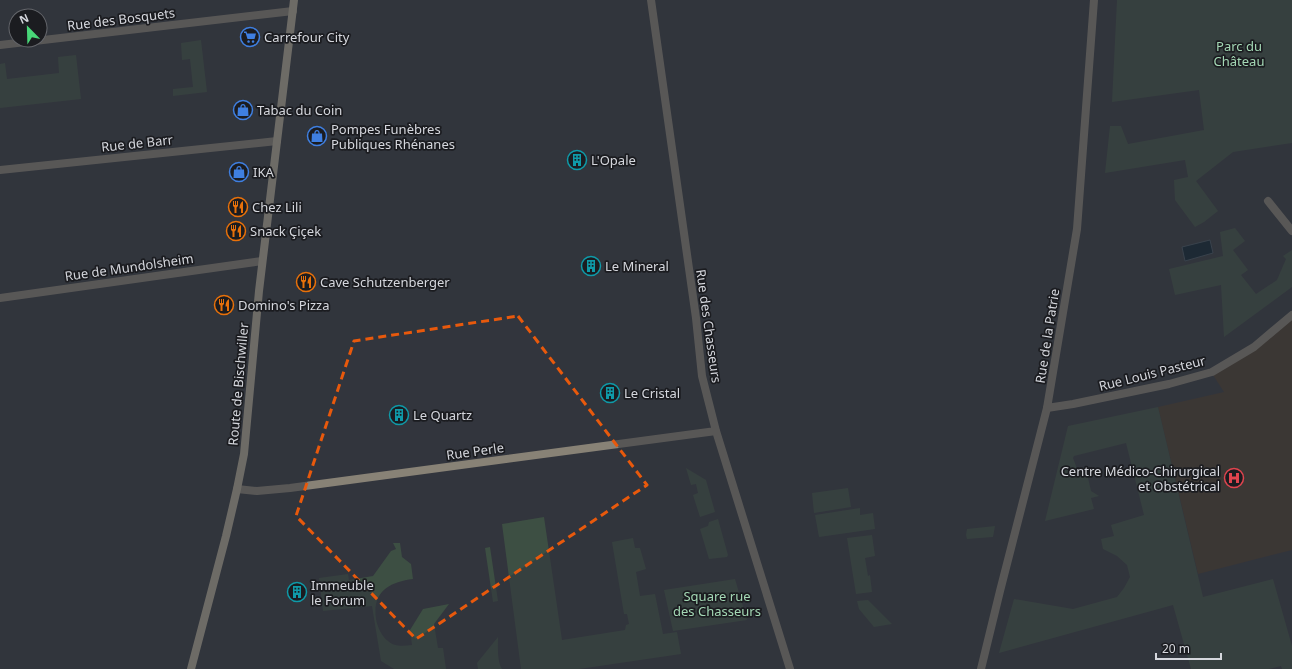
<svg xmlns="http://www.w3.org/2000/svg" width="1292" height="669" viewBox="0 0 1292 669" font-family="'Noto Sans',sans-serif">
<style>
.medical{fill:#483a2c}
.green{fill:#3d4f43}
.water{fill:#051b2b;stroke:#435360}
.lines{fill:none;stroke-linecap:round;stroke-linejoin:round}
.minor{stroke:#888276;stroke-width:8}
.tertiary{stroke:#888276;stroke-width:8}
.secondary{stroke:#b6ae9a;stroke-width:8}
.marked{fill:none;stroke:#e8590c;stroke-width:3;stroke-dasharray:8 5;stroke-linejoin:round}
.labels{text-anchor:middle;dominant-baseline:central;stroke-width:3.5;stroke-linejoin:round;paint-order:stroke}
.street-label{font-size:13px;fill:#d5d7dd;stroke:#1b1c20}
.poi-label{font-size:13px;fill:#d5d7dd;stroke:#1b1c20;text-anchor:start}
.park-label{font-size:13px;fill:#a4d8b5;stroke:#1b1c20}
</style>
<rect width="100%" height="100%" fill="#32353d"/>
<!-- medical -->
<path class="medical" d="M1292,318V550L1198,574L1158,407L1224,392L1213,375Z"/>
<!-- green -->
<path class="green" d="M1117,0H1292V143L1233,152L1196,181L1218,211L1204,222L1195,227L1175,200L1174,180L1188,177L1185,160L1105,173L1110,126H1121L1128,144L1204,130L1199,90L1112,102Z
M201,40L207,92L173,96V89L193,87L190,59L182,60L181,43Z
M76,55L81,99L0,108V64L5,63L7,79L59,73L58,57Z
M1235,228L1245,241L1233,250L1248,270L1241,275L1256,294L1277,280L1286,259L1283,256L1292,250V287L1224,337L1221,285L1175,295L1169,269L1223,256L1220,232Z
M1158,407L1203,597L1273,579L1292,646V669H1282L1281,666L1269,669H1191L1173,605L999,653L1014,599L1073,609L1117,597L1124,588L1130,577L1127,565L1117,556L1103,549L1101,539L1114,536L1111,525L1144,515L1126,443L1074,456L1073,458L1078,471L1086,469L1091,491L1099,496L1091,498L1094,509L1045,521L1068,426Z
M686,468L706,480L715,512L700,517L693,495L698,493L696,484L691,485Z
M848,488L851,507L814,513L812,493Z
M860,508V515L873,513L875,529L819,537L815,515Z
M544,517L562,640L625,630L626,625L629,624L627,614H624L612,542L633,538L635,548H640L646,569L636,572L640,596L655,594L663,634L677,632L681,654L579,669H521L502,524Z
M718,519L728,555L727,557L709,559L700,529L708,526L709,522Z
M995,526L993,537L967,539L966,535L967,529Z
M872,535L875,556L865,558L868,576L870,575L872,592L856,594L847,538Z
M393,543H400L402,557L411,564L413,579C389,582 372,592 376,619C377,626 382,637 388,641C394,647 404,646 412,645L410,630L423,609L449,604L434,624L438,648H443L446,669H394L381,661L372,606L323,611L319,578L348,574L349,580L373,576L391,551L396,549Z
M490,547L498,601L493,602L485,548Z
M735,579L747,620L673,631L664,590Z
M868,600L892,624L874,627L859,609L857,601Z
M498,637C498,647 497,661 502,669H478L477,663Z"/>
<!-- water -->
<path class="water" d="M1210,240L1213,253L1185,261L1182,247Z"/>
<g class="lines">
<!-- minor -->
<path class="minor" d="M651,0L696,318L702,376L716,431L790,669
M0,45L293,11
M0,170L277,141
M1268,201L1292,231
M0,298L262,261
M237,489L257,491L290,488L716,431
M981,669L1000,591L1047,408"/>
<!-- tertiary -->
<path class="tertiary" d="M1094,0L1077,229L1047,408L1073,404L1169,384L1212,372L1254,347L1292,315"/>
<!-- secondary -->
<path class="secondary" d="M191,669L226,536L237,489L244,454L259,291L294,0"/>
</g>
<!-- marked area -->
<path d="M0 0H1292V669H0ZM518,316L647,485L416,639L296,516L354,341Z" fill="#32353d" fill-opacity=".55" fill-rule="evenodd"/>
<path class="marked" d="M518,316L647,485L416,639L296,516L354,341Z"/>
<!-- icons -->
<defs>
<symbol id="supermarket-ring" viewBox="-11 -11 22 22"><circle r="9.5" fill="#1b1c20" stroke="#3f7fe0" stroke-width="1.5"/><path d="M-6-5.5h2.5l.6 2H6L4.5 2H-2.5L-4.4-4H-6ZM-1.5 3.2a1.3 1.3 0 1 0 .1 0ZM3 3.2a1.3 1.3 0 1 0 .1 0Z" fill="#3f7fe0"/></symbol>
<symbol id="shop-ring" viewBox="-11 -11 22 22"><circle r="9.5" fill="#1b1c20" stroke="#3f7fe0" stroke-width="1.5"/><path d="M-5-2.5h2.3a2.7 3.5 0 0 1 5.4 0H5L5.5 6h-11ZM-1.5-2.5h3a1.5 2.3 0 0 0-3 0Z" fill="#3f7fe0"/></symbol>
<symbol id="building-ring" viewBox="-11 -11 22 22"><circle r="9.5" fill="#1b1c20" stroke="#0f9aa8" stroke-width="1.5"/><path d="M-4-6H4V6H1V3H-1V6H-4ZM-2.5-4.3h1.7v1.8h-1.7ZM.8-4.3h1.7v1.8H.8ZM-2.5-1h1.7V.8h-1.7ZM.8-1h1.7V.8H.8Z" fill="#0f9aa8"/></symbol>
<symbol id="restaurant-ring" viewBox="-11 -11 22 22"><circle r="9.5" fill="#1b1c20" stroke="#e8710a" stroke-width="1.5"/><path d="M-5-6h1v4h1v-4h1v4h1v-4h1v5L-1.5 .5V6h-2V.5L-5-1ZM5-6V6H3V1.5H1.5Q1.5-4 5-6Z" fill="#e8710a"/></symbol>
<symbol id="hospital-ring" viewBox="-11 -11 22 22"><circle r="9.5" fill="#1b1c20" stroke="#e0444e" stroke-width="1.5"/><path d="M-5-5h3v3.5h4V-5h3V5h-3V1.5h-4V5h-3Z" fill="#e0444e"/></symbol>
</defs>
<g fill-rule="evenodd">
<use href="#supermarket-ring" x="239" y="26" width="22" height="22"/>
<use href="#shop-ring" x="232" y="99" width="22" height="22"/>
<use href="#shop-ring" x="306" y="125" width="22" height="22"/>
<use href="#building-ring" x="566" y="149" width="22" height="22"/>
<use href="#shop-ring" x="228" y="161" width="22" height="22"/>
<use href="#restaurant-ring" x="227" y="196" width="22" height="22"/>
<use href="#restaurant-ring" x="225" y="220" width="22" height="22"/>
<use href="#building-ring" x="580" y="255" width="22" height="22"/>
<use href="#restaurant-ring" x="295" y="271" width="22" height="22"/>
<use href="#restaurant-ring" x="213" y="294" width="22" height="22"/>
<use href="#building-ring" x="599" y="382" width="22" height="22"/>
<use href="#building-ring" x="388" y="404" width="22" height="22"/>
<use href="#hospital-ring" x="1223" y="467" width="22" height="22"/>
<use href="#building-ring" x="286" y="581" width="22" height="22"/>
</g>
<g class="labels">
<!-- street labels -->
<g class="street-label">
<text transform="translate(121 19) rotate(-7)">Rue des Bosquets</text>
<text transform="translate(137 143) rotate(-6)">Rue de Barr</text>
<text transform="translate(129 267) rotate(-8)">Rue de Mundolsheim</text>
<text transform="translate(709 326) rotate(82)">Rue des Chasseurs</text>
<text transform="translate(1047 336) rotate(-81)">Rue de la Patrie</text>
<text transform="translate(1152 373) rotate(-14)">Rue Louis Pasteur</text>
<text transform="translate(238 384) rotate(-85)">Route de Bischwiller</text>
<text transform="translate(475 451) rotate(-8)">Rue Perle</text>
</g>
<!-- poi labels -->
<g class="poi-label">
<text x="264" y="37">Carrefour City</text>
<text x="257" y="110">Tabac du Coin</text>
<text x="331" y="129">Pompes Funèbres<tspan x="331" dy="15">Publiques Rhénanes</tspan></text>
<text x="591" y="160">L'Opale</text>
<text x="253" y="172">IKA</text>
<text x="252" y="207">Chez Lili</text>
<text x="250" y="231">Snack Çiçek</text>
<text x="605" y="266">Le Mineral</text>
<text x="320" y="282">Cave Schutzenberger</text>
<text x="238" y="305">Domino's Pizza</text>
<text x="624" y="393">Le Cristal</text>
<text x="413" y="415">Le Quartz</text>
<text x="1220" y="471" text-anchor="end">Centre Médico-Chirurgical<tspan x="1220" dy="15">et Obstétrical</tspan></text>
<text x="311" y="585">Immeuble<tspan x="311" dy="15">le Forum</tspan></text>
</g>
<!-- park labels -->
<g class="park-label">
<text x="1239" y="46">Parc du<tspan x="1239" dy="15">Château</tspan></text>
<text x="717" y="596">Square rue<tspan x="717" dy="15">des Chasseurs</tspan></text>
</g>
</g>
<!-- north arrow -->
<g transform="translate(28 28) rotate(337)"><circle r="19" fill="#1b1c20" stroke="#65676c"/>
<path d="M0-3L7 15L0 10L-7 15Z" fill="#48d778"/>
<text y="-6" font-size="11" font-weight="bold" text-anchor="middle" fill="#d5d7dd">N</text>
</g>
<!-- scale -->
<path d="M1156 653v6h65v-6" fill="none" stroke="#d5d7dd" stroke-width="2"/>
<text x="1162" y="653" font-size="12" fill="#d5d7dd" stroke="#1b1c20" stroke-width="3" paint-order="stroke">20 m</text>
</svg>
